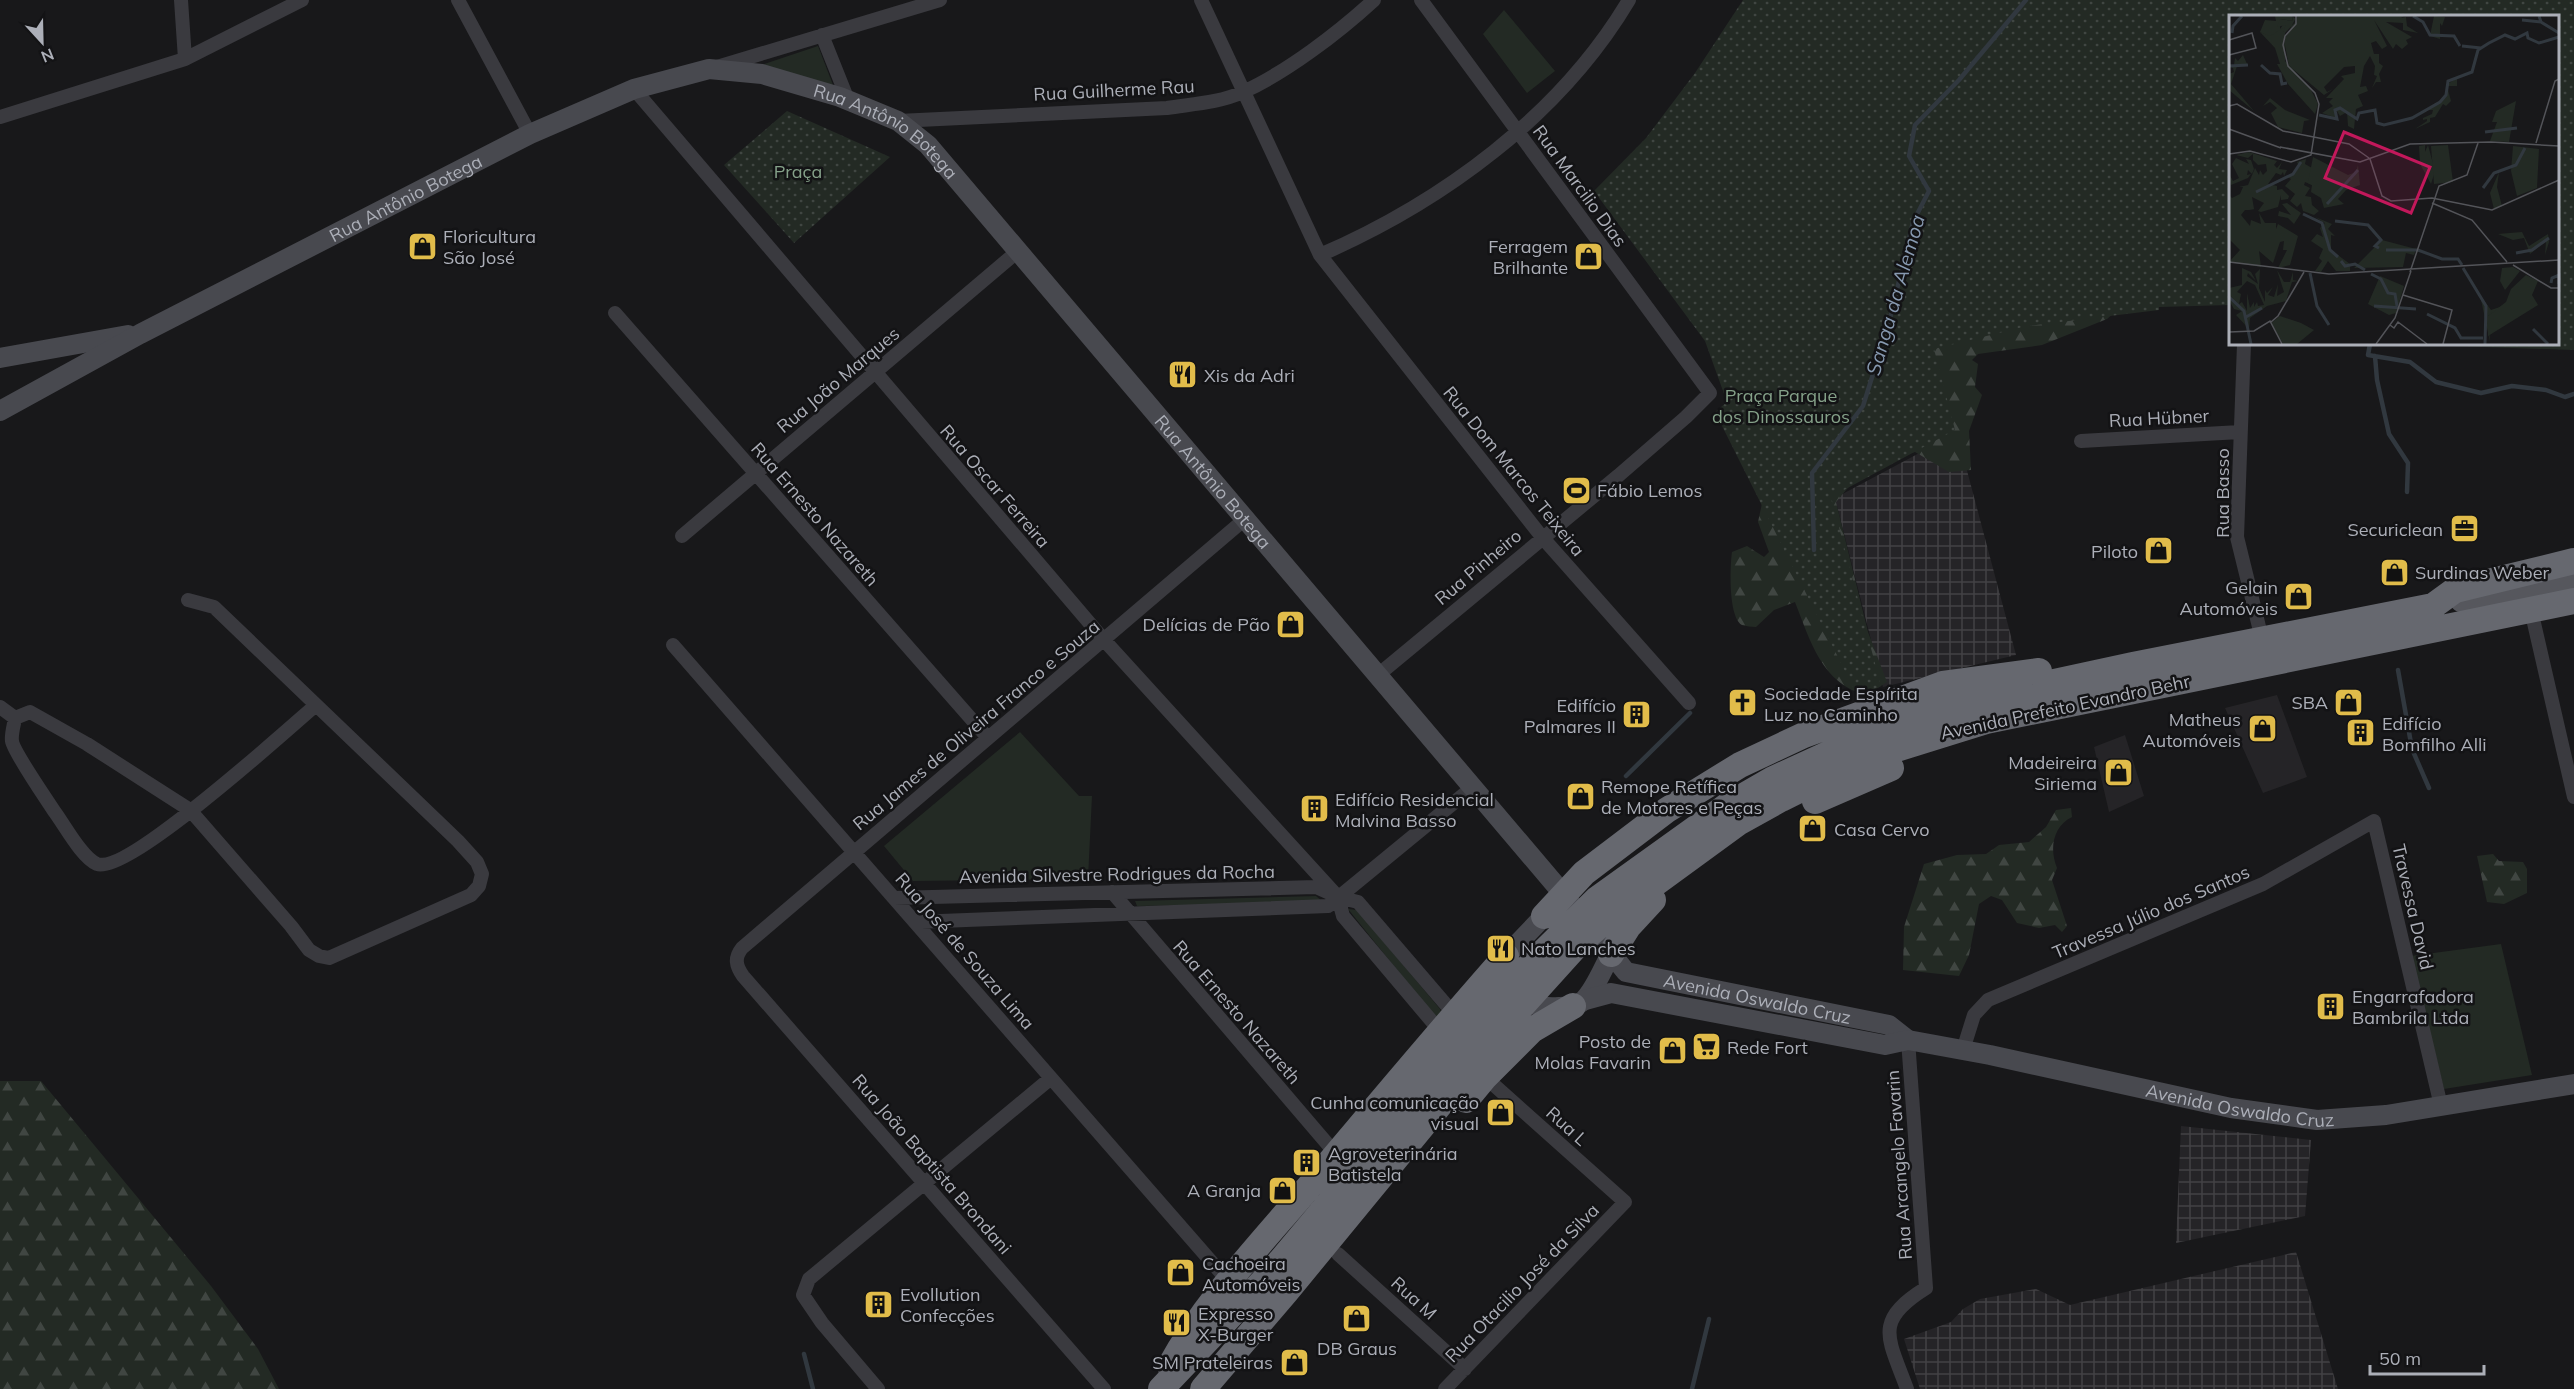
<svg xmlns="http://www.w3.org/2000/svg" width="2574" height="1389" viewBox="0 0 2574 1389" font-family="Mulish,sans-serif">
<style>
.built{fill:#252427}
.industrial{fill:url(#industrial-grid)}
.grass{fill:#232a24}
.forest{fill:url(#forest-firs)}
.park{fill:url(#park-dots)}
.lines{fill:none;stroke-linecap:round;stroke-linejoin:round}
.stream{stroke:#31383f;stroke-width:4.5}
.street{stroke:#3a3a3f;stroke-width:14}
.secondary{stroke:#48494f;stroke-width:20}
.primary{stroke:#56575d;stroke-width:22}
.highway{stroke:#66686f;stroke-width:26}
.labels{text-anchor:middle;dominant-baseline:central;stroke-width:5;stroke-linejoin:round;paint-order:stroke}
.street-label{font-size:18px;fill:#acafb8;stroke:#131315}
.park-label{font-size:18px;fill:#85a189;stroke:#131315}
.poi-label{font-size:18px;fill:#acafb8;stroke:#131315;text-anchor:start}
.water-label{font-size:20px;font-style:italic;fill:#8799b0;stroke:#131315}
.inset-river{fill:none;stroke:#31383f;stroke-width:3}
.inset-road{fill:none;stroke:#535459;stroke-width:1.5}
.view{fill:#c2185b;fill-opacity:0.15;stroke:#c2185b;stroke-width:3}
.inset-edge{fill:none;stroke:#acafb8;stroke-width:3}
</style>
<defs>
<pattern id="industrial-grid" width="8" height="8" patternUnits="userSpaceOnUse" patternTransform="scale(1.5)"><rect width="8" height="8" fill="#252427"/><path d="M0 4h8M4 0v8" fill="none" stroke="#424144"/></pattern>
<pattern id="forest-firs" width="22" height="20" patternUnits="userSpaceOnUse" patternTransform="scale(1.5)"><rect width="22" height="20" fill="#232a24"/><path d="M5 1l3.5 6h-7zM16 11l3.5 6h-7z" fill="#404642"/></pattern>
<pattern id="park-dots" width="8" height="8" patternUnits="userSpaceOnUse" patternTransform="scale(1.5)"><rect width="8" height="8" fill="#232a24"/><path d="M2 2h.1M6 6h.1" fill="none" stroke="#404642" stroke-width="1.8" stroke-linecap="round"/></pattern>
</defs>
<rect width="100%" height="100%" fill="#18181a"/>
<!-- built -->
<path class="built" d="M2277,695L2307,777L2263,793L2225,708Z
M2125,735L2144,796L2109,812L2094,747Z"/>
<!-- industrial -->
<path class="industrial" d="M1957,433L2016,655L1883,687L1835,498Z
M2181,1126L2311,1140L2305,1216L2176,1243Z
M2296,1252L2338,1389H1920L1904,1339L1951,1322L1963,1309L1980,1299L2036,1289L2070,1305Z"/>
<!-- grass -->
<path class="grass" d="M1504,10L1555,71L1527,93L1483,34Z
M818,46L833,85L758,66Z
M1020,732L1079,796H1092L1088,879L913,881L884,846Z
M1316,896L1322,901L1314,903L1137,906L1135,901Z
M1348,909L1357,910L1440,1009L1443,1017H1435Z
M2501,944L2532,1075L2444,1089L2411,956Z"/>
<!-- forest -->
<path class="forest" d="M2136,293L2107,319L2042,345L1978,354L1972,360L1978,364L1975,387L1982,395L1969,431L1971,470L1949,472L1915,452L1900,455L1862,471L1836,502L1868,632L1887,682L1867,695C1822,685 1810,640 1795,602L1774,610L1756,627C1752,627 1746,626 1742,625C1728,617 1730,566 1732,552L1747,546L1764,557L1769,552L1758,522L1763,499L1715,306Z
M2071,808L2072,817C2053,826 2049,849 2057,868L2052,880L2067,926L2062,932L2055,925L2039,928L2017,923L2002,900L1991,896L1979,904L1969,955L1959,976L1903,970L1904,927L1924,864L1957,855L1986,854L1999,845L2029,842L2046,827L2056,810Z
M2493,854L2499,861L2523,862L2527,869V893L2504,904L2487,902L2477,856Z
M0,1081H41L211,1286L258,1349L279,1389H0Z"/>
<!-- park -->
<path class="park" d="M1743,0H2574V350L2396,344H2558V16H2230V305L2159,307V310L2027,326L1934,349L1955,430L1831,497L1881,686L1858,697L1715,412L1727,402L1705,341L1594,191L1646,138L1695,73Z
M787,111L890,157L794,243L724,165Z"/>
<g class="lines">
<!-- stream -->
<path class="stream" d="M2370,344L2368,355L2410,362L2436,382L2481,393L2512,386L2546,390L2565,397L2574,394
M2375,356L2377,380L2389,434L2408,463L2407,492
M1814,550L1812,473L1863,406L1889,323L1913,222L1929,191L1909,156L1915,125L1959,80L2026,0
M2398,670L2412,749L2429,788
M1626,776L1690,713
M804,1354L813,1389
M1692,1389L1709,1319"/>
<!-- street -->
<path class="street" d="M181,0L185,59
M458,0L530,134
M1201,0L1320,255L1542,537L1689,703
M822,35L848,100
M717,67L940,0
M634,89L1104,640L1338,897L1343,916L1440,1031
M0,117L185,59L302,0
M898,121L1167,108C1192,104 1219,103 1243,92C1287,72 1338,33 1374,0
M1320,255C1442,202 1560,116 1629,0
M615,313L988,738
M2244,344L2237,537L2262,639
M2081,441L2240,432
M682,536L1018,251
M2531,610L2574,797
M673,645L1229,1282
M1378,675L1618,476L1686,417L1710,393L1421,0
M0,707L15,718
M15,718L30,712L87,744L190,810L291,926L309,950L319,956L329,958L471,895L479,886L482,874L477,862L458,841L214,607L188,600
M15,718C14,725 11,734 12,741C13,751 47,800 54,811C64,824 82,858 97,864C127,875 287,730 316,705
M1112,892L1336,1154
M894,898L1316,887L1338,897L1358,902L1454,1014
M915,922L1328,906L1473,787
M1963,1050L1974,1015L1988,1000L2263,884L2374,821L2441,1106
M1338,1254L1465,1369
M878,1389L822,1323L803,1295L809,1279L1051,1078
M1104,1389L743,976C736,966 734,958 742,948L1245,519
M1445,1389L1625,1202L1485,1077
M1907,1389C1888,1337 1873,1321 1926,1288L1908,1040"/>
<!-- secondary -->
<g class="secondary">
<path d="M0,358L128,335"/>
<path id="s1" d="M0,411L140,334L530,134L634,89L709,69L762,74L840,97L898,121L928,145L1564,895L1626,972L1889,1025L1908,1040"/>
<path d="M1544,916L1506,956C1513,990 1521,1010 1559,1007C1568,1007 1579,1006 1585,999C1596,987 1603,968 1611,954"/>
<path id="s2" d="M1585,1000L1611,993L1885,1045L1908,1040L1990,1055L2231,1108L2317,1120L2386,1115L2574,1084"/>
</g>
<!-- primary -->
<path class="primary" d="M2461,601L2574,578"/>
<!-- highway -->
<path class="highway" d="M1815,801L1891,768
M1544,916L1584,873L1667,810L1740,765L1804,735L1943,684L2039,671
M1611,954L1628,927L1653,900
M1466,1100L1485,1077L1532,1030L1573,1006
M1170,1366C1204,1304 1255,1250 1301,1196C1369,1116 1436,1035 1506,956
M1161,1389L1267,1277L1525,970L1597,899L1728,805L1773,779L1867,736L1951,707L2012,691L2133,665L2433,606L2455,590L2574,561
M1203,1389L1286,1292L1512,1017L1577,945L1612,915L1738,823L1781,799L1839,770L1874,756L1986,721L2574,601"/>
</g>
<!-- icons -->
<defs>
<symbol id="shop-square" viewBox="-11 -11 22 22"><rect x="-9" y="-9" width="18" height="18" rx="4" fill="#e1bc4a" stroke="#131315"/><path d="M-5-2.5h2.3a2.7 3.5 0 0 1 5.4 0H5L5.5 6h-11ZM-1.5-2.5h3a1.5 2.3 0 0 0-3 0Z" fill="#111"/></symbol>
<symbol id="restaurant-square" viewBox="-11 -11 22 22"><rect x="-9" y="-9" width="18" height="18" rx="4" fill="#e1bc4a" stroke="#131315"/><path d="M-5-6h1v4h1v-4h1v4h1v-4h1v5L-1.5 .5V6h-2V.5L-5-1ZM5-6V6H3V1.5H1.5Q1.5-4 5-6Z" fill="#111"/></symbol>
<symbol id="stadium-square" viewBox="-11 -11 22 22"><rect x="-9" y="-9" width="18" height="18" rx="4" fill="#e1bc4a" stroke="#131315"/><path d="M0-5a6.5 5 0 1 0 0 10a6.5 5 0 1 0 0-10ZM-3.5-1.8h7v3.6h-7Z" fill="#111"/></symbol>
<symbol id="office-square" viewBox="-11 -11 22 22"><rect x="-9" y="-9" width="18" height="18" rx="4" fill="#e1bc4a" stroke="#131315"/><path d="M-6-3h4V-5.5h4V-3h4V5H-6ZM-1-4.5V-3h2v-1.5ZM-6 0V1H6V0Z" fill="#111"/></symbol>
<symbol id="church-square" viewBox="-11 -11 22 22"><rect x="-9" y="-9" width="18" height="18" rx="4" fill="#e1bc4a" stroke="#131315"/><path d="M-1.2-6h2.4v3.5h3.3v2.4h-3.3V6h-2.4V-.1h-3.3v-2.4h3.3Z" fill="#111"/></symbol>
<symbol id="building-square" viewBox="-11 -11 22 22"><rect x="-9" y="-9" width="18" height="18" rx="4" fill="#e1bc4a" stroke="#131315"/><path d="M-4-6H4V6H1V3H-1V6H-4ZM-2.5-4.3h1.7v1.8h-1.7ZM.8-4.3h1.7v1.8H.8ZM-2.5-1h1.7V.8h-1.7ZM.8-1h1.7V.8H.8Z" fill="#111"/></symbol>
<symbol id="supermarket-square" viewBox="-11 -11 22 22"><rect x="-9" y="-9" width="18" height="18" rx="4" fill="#e1bc4a" stroke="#131315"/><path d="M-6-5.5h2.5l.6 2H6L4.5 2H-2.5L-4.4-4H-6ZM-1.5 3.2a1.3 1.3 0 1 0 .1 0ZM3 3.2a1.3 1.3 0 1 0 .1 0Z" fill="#111"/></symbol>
</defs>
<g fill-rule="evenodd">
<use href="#shop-square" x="406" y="230" width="33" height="33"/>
<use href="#shop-square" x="1572" y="240" width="33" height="33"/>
<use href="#restaurant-square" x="1166" y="358" width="33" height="33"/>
<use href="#stadium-square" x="1560" y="474" width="33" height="33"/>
<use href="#office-square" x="2448" y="512" width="33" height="33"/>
<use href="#shop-square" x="2142" y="534" width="33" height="33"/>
<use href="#shop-square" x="2378" y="556" width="33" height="33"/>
<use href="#shop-square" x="2282" y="580" width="33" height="33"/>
<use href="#shop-square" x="1274" y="608" width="33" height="33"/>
<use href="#shop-square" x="2332" y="686" width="33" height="33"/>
<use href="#church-square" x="1726" y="686" width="33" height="33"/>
<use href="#building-square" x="1620" y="698" width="33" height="33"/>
<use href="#shop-square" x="2246" y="712" width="33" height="33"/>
<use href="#building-square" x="2344" y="716" width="33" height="33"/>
<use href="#shop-square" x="2102" y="756" width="33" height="33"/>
<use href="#shop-square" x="1564" y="780" width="33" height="33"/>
<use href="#building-square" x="1298" y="792" width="33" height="33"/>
<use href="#shop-square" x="1796" y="812" width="33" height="33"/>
<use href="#restaurant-square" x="1484" y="932" width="33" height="33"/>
<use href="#building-square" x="2314" y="990" width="33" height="33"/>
<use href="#supermarket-square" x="1690" y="1030" width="33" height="33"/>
<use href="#shop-square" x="1656" y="1034" width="33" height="33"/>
<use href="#shop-square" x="1484" y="1096" width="33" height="33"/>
<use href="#building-square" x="1290" y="1146" width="33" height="33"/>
<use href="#shop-square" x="1266" y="1174" width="33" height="33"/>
<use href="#shop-square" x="1164" y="1256" width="33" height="33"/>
<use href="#building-square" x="862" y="1288" width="33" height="33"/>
<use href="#shop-square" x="1340" y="1302" width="33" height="33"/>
<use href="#restaurant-square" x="1160" y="1306" width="33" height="33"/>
<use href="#shop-square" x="1278" y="1346" width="33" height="33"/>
</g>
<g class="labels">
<!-- street labels -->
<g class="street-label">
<text transform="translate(1114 90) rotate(-3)">Rua Guilherme Rau</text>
<text stroke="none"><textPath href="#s1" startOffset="981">Rua Antônio Botega</textPath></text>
<text transform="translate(1580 186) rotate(54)">Rua Marcilio Dias</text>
<text stroke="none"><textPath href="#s1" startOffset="458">Rua Antônio Botega</textPath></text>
<text transform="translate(838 380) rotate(-40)">Rua João Marques</text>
<text transform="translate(2159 418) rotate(-3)">Rua Hübner</text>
<text transform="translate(1514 471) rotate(51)">Rua Dom Marcos Teixeira</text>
<text stroke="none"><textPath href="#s1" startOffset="1466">Rua Antônio Botega</textPath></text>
<text transform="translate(995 486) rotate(49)">Rua Oscar Ferreira</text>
<text transform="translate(2222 493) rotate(-90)">Rua Basso</text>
<text transform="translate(815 514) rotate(49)">Rua Ernesto Nazareth</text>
<text transform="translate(1478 567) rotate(-40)">Rua Pinheiro</text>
<text transform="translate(2065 707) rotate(-12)">Avenida Prefeito Evandro Behr</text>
<text transform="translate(976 725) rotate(-40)">Rua James de Oliveira Franco e Souza</text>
<text transform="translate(1117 874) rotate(-1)">Avenida Silvestre Rodrigues da Rocha</text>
<text transform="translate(2413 907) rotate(77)">Travessa David</text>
<text transform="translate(2151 912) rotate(-23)">Travessa Júlio dos Santos</text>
<text transform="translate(965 951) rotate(49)">Rua José de Souza Lima</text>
<text stroke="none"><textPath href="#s1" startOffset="2241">Avenida Oswaldo Cruz</textPath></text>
<text transform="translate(1237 1012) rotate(49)">Rua Ernesto Nazareth</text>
<text stroke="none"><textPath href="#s2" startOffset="668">Avenida Oswaldo Cruz</textPath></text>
<text transform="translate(1567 1126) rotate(42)">Rua L</text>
<text transform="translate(932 1164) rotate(49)">Rua João Baptista Brondani</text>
<text transform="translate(1899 1165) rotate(-94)">Rua Arcangelo Favarin</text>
<text transform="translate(1522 1283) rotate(-46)">Rua Otacilio José da Silva</text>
<text transform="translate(1414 1298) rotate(42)">Rua M</text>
</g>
<!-- park labels -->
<g class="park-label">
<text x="798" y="171">Praça</text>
<text x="1781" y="395">Praça Parque<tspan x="1781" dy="21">dos Dinossauros</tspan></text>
</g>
<!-- poi labels -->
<g class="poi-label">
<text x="443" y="236">Floricultura<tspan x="443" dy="21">São José</tspan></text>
<text x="1568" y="246" text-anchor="end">Ferragem<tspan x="1568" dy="21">Brilhante</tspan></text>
<text x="1204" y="375">Xis da Adri</text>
<text x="1597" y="490">Fábio Lemos</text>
<text x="2443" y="529" text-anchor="end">Securiclean</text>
<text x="2138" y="551" text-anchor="end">Piloto</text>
<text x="2415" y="572">Surdinas Weber</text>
<text x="2278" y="587" text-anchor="end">Gelain<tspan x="2278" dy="21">Automóveis</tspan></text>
<text x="1270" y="624" text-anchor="end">Delícias de Pão</text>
<text x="1764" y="693">Sociedade Espírita<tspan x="1764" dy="21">Luz no Caminho</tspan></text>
<text x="2328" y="702" text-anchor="end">SBA</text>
<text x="1616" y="705" text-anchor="end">Edifício<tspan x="1616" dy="21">Palmares II</tspan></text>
<text x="2241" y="719" text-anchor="end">Matheus<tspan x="2241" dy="21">Automóveis</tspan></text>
<text x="2382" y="723">Edifício<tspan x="2382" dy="21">Bomfilho Alli</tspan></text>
<text x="2097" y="762" text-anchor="end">Madeireira<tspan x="2097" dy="21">Siriema</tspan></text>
<text x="1601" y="786">Remope Retífica<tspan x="1601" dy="21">de Motores e Peças</tspan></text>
<text x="1335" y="799">Edifício Residencial<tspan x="1335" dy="21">Malvina Basso</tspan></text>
<text x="1834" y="829">Casa Cervo</text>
<text x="1521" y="948">Nato Lanches</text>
<text x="2352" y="996">Engarrafadora<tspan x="2352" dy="21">Bambrila Ltda</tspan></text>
<text x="1651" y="1041" text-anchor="end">Posto de<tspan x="1651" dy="21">Molas Favarin</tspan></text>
<text x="1727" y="1047">Rede Fort</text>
<text x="1479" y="1102" text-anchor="end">Cunha comunicação<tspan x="1479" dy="21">visual</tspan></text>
<text x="1328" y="1153">Agroveterinária<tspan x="1328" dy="21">Batistela</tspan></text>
<text x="1261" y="1190" text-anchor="end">A Granja</text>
<text x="1202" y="1263">Cachoeira<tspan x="1202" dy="21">Automóveis</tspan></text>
<text x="900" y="1294">Evollution<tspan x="900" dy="21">Confecções</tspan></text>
<text x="1198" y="1313">Expresso<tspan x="1198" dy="21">X-Burger</tspan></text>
<text x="1357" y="1348" text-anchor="middle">DB Graus</text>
<text x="1273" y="1362" text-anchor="end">SM Prateleiras</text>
</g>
<!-- water labels -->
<g class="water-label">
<text transform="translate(1895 295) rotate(-74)">Sanga da Alemoa</text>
</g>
</g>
<!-- overview -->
<g transform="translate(2229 15)">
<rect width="330" height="330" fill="#18181a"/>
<path d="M46,1H63L64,6L51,4V14L56,7L62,8L54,17L41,22L31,17L36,5L47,6ZM287,86L280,127L261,126L268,107H263L267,96ZM284,131L310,134L308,173L288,181L282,156ZM51,301L72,308L85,315L68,329H54L42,308Z" fill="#232a24"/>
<path d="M63,1L68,5L56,18V46L81,73L89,89L86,99L59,69L48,49H51L46,33L31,17L41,21L54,13V17L57,10L48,12L51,4L64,6ZM68,1H175L172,3L177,2L178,11L189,18L174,15V8L157,7L183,22L177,25L179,29L173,34L167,29L164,34L145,5L158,31L153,34L147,26L142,28L145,39H150V48L154,51L150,59L152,67H147L143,73L148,61L145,60L146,51L141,41L135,51L131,72L137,71L139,76L129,80L134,91L127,94L125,114L119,111L118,97L111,101L106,93L107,103L93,98L104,91L100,87L104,83H97L115,64L112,61L126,58V51L115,52L95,72L98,77L104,74L95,80L60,51L55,25ZM205,1L216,2L213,11L211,8V24L201,21ZM14,40L19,51H8L2,69L25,96L0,75V59L5,57L4,53L0,51V49L5,50L6,43L9,46ZM228,63V71H218L222,86L217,91L214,89L206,102L201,103V107L186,114L198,106V104L194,105V103L203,99L204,95H197L218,81L217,70ZM41,83L56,95L81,105L75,106L73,118L49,112L42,98L48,93L41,87L34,91ZM196,130V137L199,130L206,156L202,169L191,149L190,131ZM20,137L48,146L45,150L48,153L53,147L50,154L58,155L55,161L54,157L52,160L47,158L39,169L48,171V175L53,174L60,181L59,184L52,185V180L49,192L32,197L29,196L35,188L23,182L25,194H20L26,195H16L12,200L21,211L22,205L32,209L30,198L36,208H47V214L49,209L69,221L61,250L49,253L58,235H54L55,226L51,227L44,248L30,236L32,252L0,247L11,235L0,224V180L3,183L11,179L14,172H10L19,170L26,153L30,160L31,155L34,160L38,156L37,149L29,150L24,145V139L19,143L7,140ZM7,143L20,149L17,144L22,145L25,154L23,159L19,155L18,160L22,159L19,163L2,170L3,177L0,159L4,166L10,163L3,149ZM77,144L76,149L83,153V170L76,167L75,170L81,173L76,181L82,182L83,190L90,196L85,200L74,196L72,188L68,192L61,186L66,179L56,171L62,164L57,161L65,158L70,152L68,147ZM270,157L268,172L273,191L265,194L261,178ZM58,188L72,198L65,209L59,203L49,201L50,196L62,200L53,189ZM86,202L103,209L99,214L106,221L102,220V235L121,249V256H107L99,246L92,257L86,256L93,246L90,243L94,234L82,226L88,219L94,222L91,213L96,208ZM293,217L300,231L319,219L320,227L316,240L317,226L301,239L295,223L284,225L269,219ZM13,253L22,257L27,266L19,258L18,261L29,269L26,259L31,254L30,273L36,287V275L38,278L44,272L39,280L45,282L49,269L48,281L55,277L48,255L55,267H61L64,257V265L69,266L63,267L57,286L38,291L21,303L20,314L7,300L13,296L5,294L0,285V273L13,270ZM18,266L26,270L35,290L29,291L28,287L25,292V287L21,293L18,278V296L13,287L10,289L12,279L8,277ZM151,261L175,271L167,298L160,300L139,289ZM251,280L262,295L274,291L259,301L261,327Z" fill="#232a24" fill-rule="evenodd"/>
<path d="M219,130L224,167L205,169L202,131Z" fill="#232a24"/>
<path d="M84,142L119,160L127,157L129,150L131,170L117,175L109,184L115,189L95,193L92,183L82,177L83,170L79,168ZM153,225L187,234L185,240L177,238L174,252L125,253ZM284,252L291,256L276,275L271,266L273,253ZM297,260L309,266L303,280L309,290L259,321V301L277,287L282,274Z" fill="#232a24"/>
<path class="inset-river" d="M184,1L194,7L201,20L225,21L231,31M310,1L312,7L330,18M293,5L312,7M3,18L4,11L13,1M233,31L252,33M32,50L41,58L51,59L53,69L58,68M0,51L19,50M90,100L108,104L106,95L111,93L128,104L130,98L146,95L148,108L155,110L183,103L211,87L217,80L219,66L243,57L249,35L260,28L276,20L286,24L298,18L299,23L310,28L330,22M256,117L288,113M254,173L265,158L287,150L296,133M27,177L64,159L72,147M98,189L129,155M74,199L93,208L101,235L109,242M106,206L139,210L152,225L146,231L150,233M157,235H189L213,244H229L233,250M287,238L303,235L320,223M112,246L116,251L126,249L136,255M234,253L257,291L256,329M81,258L88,291L100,310M142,259L152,264L159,278L166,279L168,291M322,268L323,263L330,260V269M0,282L15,296L22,329M145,291L187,294M198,299L226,313L232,323H254M17,302L33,293M304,314L319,329"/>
<path class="inset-road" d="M0,25L23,18L27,33L0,40M0,91L8,89L54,116L120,129L140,143M0,114L52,133M307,128L326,66L330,64M51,132L131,147L181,129L262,127L330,131M0,139L21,136L62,147L82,140L90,89L86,78L59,51L54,30L56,21L67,9V1M141,144L153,181L162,186L203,183L263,195L330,165M203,188L243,205L278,247M0,247L100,259L330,245M284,250L322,273H330M181,257L210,171L238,160L249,128M174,280L223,295L214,329M42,307L49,301L75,257M161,310L165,313L169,307L198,329M0,317L25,316L41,306L53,329M147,329L166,303L182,256"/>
<path class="view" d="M115,117L201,152L182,198L96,163Z"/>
<rect width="330" height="330" class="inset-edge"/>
</g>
<!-- north arrow -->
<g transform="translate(42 42) rotate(158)" stroke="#131315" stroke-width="4.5" paint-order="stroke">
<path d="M0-4.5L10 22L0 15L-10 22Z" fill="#acafb8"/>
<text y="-9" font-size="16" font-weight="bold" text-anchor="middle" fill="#acafb8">N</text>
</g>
<!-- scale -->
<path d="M2370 1365v9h114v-9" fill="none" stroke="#acafb8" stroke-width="3"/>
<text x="2379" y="1365" font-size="18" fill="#acafb8" stroke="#131315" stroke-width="4.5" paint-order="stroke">50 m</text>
</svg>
